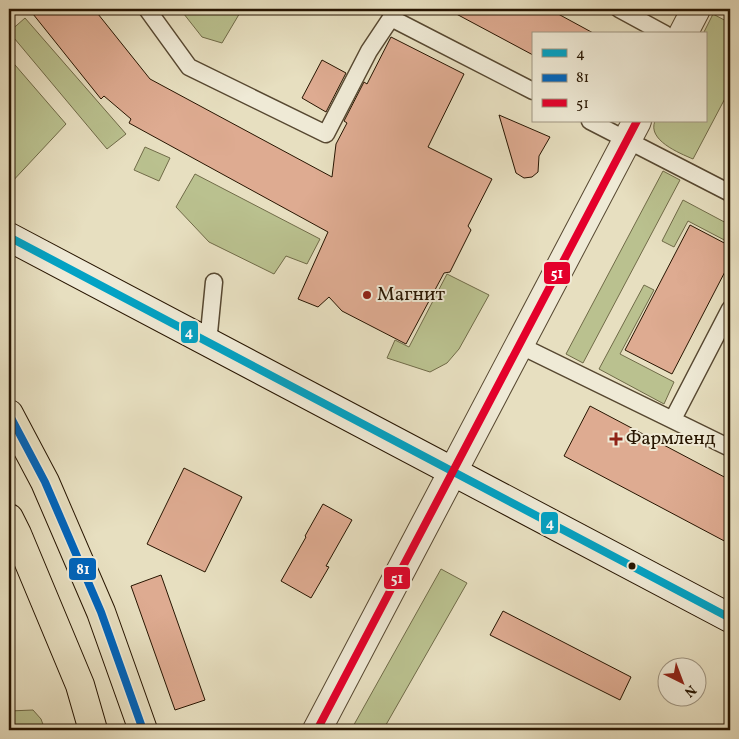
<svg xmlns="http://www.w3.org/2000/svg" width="739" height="739" viewBox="0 0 739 739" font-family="Vollkorn,serif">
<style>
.green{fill:#bac18f;stroke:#706b48}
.building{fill:#deab91;stroke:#271501}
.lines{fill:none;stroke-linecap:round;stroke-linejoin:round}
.service-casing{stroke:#574831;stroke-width:19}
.tertiary-casing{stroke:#574831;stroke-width:30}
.secondary-casing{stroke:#271501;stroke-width:30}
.primary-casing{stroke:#271501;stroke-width:30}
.service{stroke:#efead6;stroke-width:16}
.tertiary{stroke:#efead6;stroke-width:28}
.secondary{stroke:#efead6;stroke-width:28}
.primary{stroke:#e7dfc0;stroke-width:28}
.bus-1-casing{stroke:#efead6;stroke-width:11}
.bus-2-casing{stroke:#efead6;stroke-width:11}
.bus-3-casing{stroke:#efead6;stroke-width:11}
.bus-1{stroke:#02a2c4;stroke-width:8}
.bus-2{stroke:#0065bd;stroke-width:8}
.bus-3{stroke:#e4002b;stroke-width:8}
.poi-dot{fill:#8f2418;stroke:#efead6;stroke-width:2}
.bus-dot{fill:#271501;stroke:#efead6;stroke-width:2}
.labels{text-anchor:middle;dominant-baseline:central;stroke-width:4;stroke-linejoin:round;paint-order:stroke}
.poi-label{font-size:19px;fill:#271501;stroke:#efead6;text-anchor:start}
.line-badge{stroke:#efead6;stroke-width:2}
.badge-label{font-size:14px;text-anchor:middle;font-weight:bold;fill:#fff}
</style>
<rect width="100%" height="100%" fill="#e7dfc0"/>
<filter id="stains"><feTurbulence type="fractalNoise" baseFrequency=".004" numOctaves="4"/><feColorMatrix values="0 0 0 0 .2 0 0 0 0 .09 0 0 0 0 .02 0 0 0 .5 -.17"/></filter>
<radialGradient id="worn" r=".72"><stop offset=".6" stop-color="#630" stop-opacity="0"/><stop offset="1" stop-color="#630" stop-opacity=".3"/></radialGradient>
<!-- green -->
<path class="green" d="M180,9H238L241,11L222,43L202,37Z
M713,14L730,23V89L693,159C679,153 647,140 655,121H705V34H703Z
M25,18L126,134L107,149L9,32Z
M9,58L66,124L9,185V105L13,101L9,95Z
M145,147L170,158L159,181L134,170Z
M663,171L680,180L583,363L566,354Z
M195,174L320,239L307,264L286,256L274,274L209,242L176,207Z
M683,200L730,225V243L688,221L674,247L662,241Z
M447,274L489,295L459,349L447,363L430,372L387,358L395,340L409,347Z
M644,285L654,290L620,354L674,382L664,404L599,369Z
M441,569L467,583L383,730H351Z
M33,710L41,719L45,730H9V711Z"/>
<!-- building -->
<path class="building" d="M29,9H94L150,79L332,177L336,144L347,123L344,121L364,82L367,84L391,37L464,74L428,147L492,179L468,226L471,230L450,272L444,273L406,344L342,311L329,297L318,307L298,299L328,232L129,123L131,119L104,96L101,99Z
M447,9H549L595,34H533V55Z
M322,60L346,73L326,112L302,98Z
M499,115L550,137L539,156L538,172L532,177L524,178L516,173Z
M690,225L730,246V262L672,374L625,350Z
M590,406L730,480V544L564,456Z
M184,468L242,497L205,572L147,544Z
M323,504L352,520L326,566L329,567L311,598L281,581L306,537L305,536Z
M161,575L205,700L175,710L131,586Z
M503,611L631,677L620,700L490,635Z"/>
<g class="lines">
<defs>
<path id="service" d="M147,9L189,67L326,134L369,51L391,18L533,91
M619,9L665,34
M590,121L730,193
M208,343L214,282
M519,345L730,448
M673,419L730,309"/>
<path id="tertiary" d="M683,34L696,9
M317,730L637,121"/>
<path id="secondary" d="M9,237L730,618"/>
<path id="primary" d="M9,414L45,482L101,612L143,730
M9,518L17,534L80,685L93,730"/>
</defs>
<!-- service casing -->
<use href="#service" class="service-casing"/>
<!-- tertiary casing -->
<use href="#tertiary" class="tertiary-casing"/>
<!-- secondary casing -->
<use href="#secondary" class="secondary-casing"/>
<!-- primary casing -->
<use href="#primary" class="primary-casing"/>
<!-- service -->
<use href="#service" class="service"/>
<!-- tertiary -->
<use href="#tertiary" class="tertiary"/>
<!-- secondary -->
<use href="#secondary" class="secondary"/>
<!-- primary -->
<use href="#primary" class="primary"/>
<defs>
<path id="bus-1" d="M9,237L730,618"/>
<path id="bus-2" d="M9,414L45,482L101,612L143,730"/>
<path id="bus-3" d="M317,730L637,121"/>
</defs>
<!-- bus-1 casing -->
<use href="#bus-1" class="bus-1-casing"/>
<!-- bus-2 casing -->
<use href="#bus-2" class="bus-2-casing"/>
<!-- bus-3 casing -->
<use href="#bus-3" class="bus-3-casing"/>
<!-- bus-1 -->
<use href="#bus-1" class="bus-1"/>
<!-- bus-2 -->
<use href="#bus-2" class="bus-2"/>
<!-- bus-3 -->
<use href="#bus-3" class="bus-3"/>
</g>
<!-- markers -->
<g class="poi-dot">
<circle cx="367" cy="295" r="5"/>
<path d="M613.5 431.5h5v5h5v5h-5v5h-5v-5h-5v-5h5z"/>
</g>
<circle class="bus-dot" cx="632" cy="566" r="4.5"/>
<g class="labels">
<!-- poi labels -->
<g class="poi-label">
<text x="377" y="295">Магнит</text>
<text x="626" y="439">Фармленд</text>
</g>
</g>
<g class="line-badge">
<rect x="543" y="261" width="28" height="24" rx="5" fill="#e4002b"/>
<rect x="180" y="320" width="19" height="24" rx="5" fill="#02a2c4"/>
<rect x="540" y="511" width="19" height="24" rx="5" fill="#02a2c4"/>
<rect x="68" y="557" width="29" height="24" rx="5" fill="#0065bd"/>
<rect x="383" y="566" width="28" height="24" rx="5" fill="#e4002b"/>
</g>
<g class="badge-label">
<text x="557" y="278">51</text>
<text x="189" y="337">4</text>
<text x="550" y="528">4</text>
<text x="83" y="574">81</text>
<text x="397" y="583">51</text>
</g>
<!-- margin -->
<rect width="739" height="739" fill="none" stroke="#e7dfc0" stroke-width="30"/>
<rect x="10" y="10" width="719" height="719" fill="none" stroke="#271501" stroke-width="2.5"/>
<rect x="15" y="15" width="709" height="709" fill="none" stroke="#271501"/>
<!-- legend -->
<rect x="532" y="32" width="175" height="90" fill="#efead6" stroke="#9f9581"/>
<rect x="542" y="49" width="25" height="8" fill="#02a2c4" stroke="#9f9581"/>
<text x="576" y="58" font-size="15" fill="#271501">4</text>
<rect x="542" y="74" width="25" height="8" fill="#0065bd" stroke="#9f9581"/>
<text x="576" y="82" font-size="15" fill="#271501">81</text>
<rect x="542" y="99" width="25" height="8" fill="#e4002b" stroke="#9f9581"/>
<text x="576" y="108" font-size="15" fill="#271501">51</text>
<!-- north arrow -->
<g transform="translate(682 682) rotate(138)"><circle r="24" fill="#efead6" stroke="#9f9581"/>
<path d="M0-4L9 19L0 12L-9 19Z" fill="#8f2418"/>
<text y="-8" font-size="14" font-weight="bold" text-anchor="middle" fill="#271501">N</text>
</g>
<rect width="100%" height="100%" filter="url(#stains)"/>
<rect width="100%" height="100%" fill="url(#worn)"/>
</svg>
